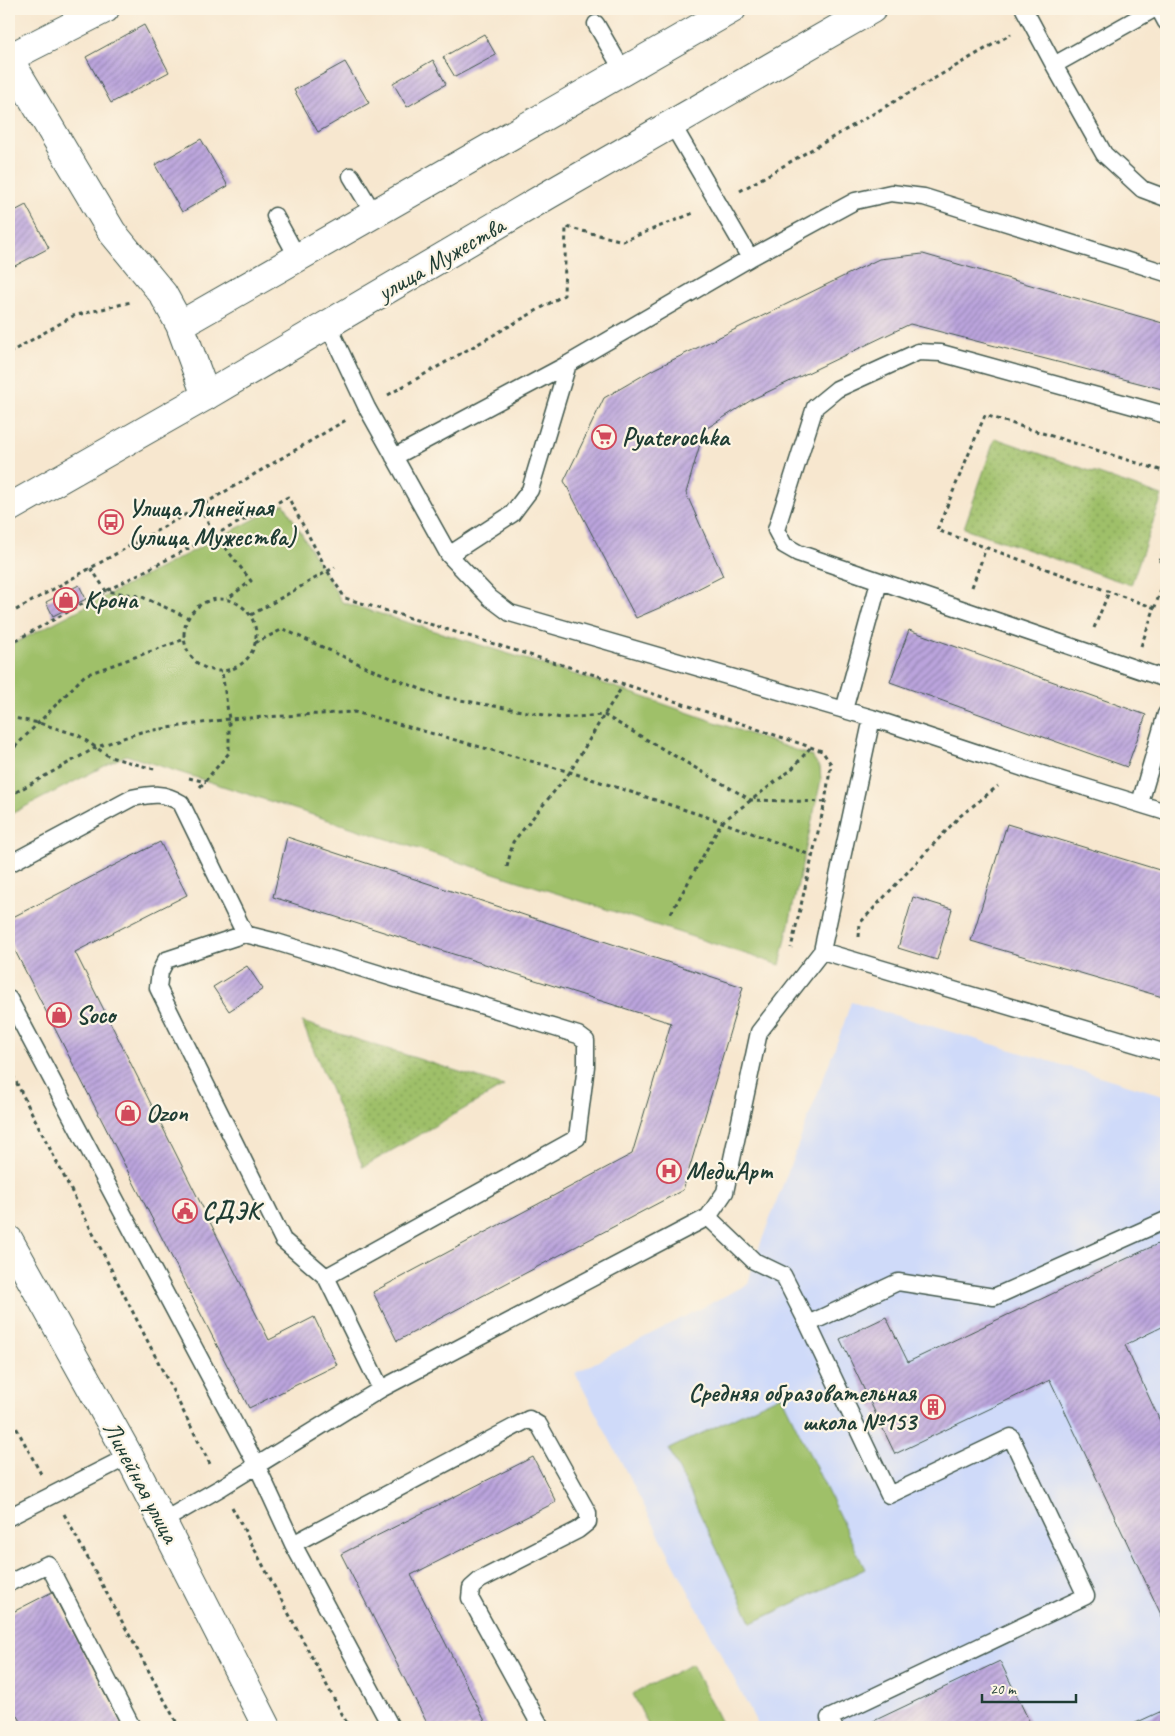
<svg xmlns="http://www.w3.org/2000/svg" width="1175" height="1736" viewBox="0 0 1175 1736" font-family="Caveat,sans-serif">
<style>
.built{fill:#cfdaf9}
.grass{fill:#9fc069;stroke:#5f7e4e}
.park{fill:url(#park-dots);stroke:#5f7e4e}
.building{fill:url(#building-hatch)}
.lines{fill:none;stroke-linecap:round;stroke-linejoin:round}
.lane-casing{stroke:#3f564b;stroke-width:19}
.street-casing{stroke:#3f564b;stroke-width:30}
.secondary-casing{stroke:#3f564b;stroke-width:30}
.path{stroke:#3f564b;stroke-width:3;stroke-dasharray:4 4;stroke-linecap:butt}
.lane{stroke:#fff;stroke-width:16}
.street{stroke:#fff;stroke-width:28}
.secondary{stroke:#fff;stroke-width:28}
.labels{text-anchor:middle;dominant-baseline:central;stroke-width:4.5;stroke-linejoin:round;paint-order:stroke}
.street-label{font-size:25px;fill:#1f3d34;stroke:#fcf5e5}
.poi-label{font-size:25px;font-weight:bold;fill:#1f3d34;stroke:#fcf5e5;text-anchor:start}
</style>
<defs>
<pattern id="park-dots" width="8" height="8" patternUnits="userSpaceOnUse" patternTransform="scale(1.25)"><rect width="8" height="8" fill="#9fc069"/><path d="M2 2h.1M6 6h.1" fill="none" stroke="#819d57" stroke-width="1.8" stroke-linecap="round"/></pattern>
<pattern id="building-hatch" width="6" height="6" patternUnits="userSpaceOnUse" patternTransform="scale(1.25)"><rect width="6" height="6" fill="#bba4dd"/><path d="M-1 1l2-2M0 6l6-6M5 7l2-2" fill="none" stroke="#9787b4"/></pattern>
</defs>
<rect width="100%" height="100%" fill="#fcf5e5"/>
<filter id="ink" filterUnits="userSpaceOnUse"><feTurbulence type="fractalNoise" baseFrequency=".02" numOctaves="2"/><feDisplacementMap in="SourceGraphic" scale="10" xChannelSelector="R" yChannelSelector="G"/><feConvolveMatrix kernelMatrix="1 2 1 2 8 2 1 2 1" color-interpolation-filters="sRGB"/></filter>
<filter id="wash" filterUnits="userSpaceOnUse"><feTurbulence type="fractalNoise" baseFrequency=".0096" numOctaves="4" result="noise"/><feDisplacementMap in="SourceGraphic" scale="20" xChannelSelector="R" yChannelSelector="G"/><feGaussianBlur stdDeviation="1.12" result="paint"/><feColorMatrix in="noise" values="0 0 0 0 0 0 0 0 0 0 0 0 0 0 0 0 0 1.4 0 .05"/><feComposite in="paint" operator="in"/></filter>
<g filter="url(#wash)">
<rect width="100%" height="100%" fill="#f7e7cf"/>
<!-- built -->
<path class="built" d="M851,1002L1166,1096V1727H759L575,1373L748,1284L754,1261L842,1029Z"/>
<!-- grass -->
<path class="grass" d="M284,504L342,602L615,687L812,756L820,768L821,780L780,965L126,755L9,815V646Z
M781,1395L865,1569L752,1623L669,1449Z
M692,1664L723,1727H649L633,1694Z"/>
<!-- park -->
<path class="park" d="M995,438L1162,496L1131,585L964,528Z
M302,1022L504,1086L363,1167Z"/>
<g id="blocks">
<!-- building -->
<path class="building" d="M144,25L169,72L111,103L86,57Z
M484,34L496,55L455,77L443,57Z
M433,60L446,84L407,107L393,83Z
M345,62L369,103L318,132L294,90Z
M201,139L228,186L182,212L155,165Z
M26,205L49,248L9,269V214Z
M923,254L1166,324V390L910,324L753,399L704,430L686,493L723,576L666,605L636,618L564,481L604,398L654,369L879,259Z
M79,585L86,599L53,616L46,602Z
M909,630L1146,715L1127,767L890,682Z
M1007,824L1166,872V998L971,941Z
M287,837L743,987L683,1190L397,1341L373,1292L632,1154L671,1023L273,897Z
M160,842L187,895L75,952L269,1340L314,1317L337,1365L249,1408L9,939V919Z
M913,897L952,909L937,960L898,948Z
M247,966L263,989L229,1011L213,987Z
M1166,1240V1325L1125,1345L1166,1434V1625L1050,1380L895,1454L840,1339L886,1317L908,1362Z
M533,1457L556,1502L411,1575L488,1727H429L341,1554Z
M52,1592L122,1727H24L18,1716L9,1721V1614Z
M1000,1661L1032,1727H861Z
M1166,1709V1727H1127Z"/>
</g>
</g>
<g filter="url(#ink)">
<use href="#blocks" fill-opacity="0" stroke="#3f564b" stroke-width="1"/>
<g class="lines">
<defs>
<path id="lane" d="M1024,9L1054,65L1104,154L1142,189L1166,198
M1159,9L1166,22
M596,24L623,71
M1054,65L1154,9
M672,124L750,258
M351,176L374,214
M275,216L298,258
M328,325L367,408L449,555L490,598L510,613L872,718L1032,771L1166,812
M1166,415L941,353L918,352L837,389L815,407L776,530L784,545L798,553L1166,679
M394,457L568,364L750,258L855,201L891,193L924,197L1166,273
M449,555L512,514L530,490L568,364
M844,710L879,582
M1140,803L1166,714
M9,864L132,798C153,794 163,792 181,803L245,934
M822,951L1166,1053
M9,999L257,1466L293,1544L391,1727
M708,1217L754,1261L783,1275L808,1324
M381,1389L708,1217L725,1192L759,1032L822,951L872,718
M9,1517L129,1456
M163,1521L222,1487L381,1389L326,1277L283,1240L158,988L160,972L166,960L245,934L273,941L578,1035L586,1041V1066L577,1138L326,1277
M293,1544L529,1419L539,1425L588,1513V1522L578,1530L480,1580L471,1588L470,1598L541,1727
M9,1583L48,1564L132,1727
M834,1727L829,1718L1086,1596L1011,1437L889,1495L808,1324L898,1282L994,1297L1166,1220"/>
<path id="street" d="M9,58L105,9
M9,59L112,232L163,294L180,325L206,396
M180,325L732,9"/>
<path id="secondary" d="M9,508L206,396L548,195L872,9
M9,1240L129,1456L267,1727"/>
</defs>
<!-- lane casing -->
<use href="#lane" class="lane-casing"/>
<!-- street casing -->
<use href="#street" class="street-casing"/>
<!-- secondary casing -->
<use href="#secondary" class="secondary-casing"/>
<!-- path -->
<path class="path" d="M740,191L1011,34
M9,353L73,316L131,302
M388,395L564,295L566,227L623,241L696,212
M199,507L215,534L251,581L227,599
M1166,544L1160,561L1166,564
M91,568L106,591L140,596L189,618
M972,587L986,548
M184 635a36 36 0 1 1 72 0a36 36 0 1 1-72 0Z
M1155,608L937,530L985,415L1166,472
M9,614L199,507L346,420
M251,615L335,567
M1094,628L1109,592
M255,643L283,629L368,668L438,696L561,718L604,715L751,800L828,802
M9,644L106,591L288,497L328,572L345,598L624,684L822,751L831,764L825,802L791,948
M1141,646L1166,576
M9,717L39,723L78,735L110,757L154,769
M9,753L85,675L185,639
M189,778L206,782
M200,787L229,753V719L222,672
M9,796L97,747L141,732L229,719L355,712L570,772L722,822L813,856
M507,867L513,842L570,772L604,715L624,684
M671,913L722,822L791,770L810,748
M859,937L860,923L959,817L998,786
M9,1068L211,1466
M9,1414L41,1474
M232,1507L349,1727
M64,1514L179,1727"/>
<!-- lane -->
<use href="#lane" class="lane"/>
<!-- street -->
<use href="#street" class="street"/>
<!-- secondary -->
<use href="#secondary" class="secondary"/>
</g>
</g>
<!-- icons -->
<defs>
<symbol id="supermarket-ring" viewBox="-11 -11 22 22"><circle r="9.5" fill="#fcf5e5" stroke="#d1495b" stroke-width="1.5"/><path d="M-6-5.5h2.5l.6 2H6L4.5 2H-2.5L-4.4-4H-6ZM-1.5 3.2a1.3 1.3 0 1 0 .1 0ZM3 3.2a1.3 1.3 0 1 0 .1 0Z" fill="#d1495b"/></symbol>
<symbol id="bus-ring" viewBox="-11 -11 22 22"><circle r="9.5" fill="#fcf5e5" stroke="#d1495b" stroke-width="1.5"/><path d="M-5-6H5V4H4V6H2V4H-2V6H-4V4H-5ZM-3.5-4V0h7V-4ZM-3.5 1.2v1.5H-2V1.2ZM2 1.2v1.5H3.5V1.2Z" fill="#d1495b"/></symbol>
<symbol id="shop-ring" viewBox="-11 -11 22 22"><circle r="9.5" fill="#fcf5e5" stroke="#d1495b" stroke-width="1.5"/><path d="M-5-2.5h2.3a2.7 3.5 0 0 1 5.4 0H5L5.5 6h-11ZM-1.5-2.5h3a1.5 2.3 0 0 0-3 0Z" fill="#d1495b"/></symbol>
<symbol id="hospital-ring" viewBox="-11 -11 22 22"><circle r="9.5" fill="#fcf5e5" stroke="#d1495b" stroke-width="1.5"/><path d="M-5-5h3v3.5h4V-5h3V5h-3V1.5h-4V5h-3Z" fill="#d1495b"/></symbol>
<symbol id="civic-ring" viewBox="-11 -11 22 22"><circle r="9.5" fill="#fcf5e5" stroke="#d1495b" stroke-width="1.5"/><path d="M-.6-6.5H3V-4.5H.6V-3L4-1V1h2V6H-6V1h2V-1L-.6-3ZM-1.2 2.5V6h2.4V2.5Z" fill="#d1495b"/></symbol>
<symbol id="building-ring" viewBox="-11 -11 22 22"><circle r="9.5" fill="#fcf5e5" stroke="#d1495b" stroke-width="1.5"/><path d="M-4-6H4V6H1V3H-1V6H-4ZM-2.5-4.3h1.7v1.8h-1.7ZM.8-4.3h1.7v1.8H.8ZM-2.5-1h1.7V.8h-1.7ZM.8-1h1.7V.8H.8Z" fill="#d1495b"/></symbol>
</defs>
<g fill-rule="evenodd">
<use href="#supermarket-ring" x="590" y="423" width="28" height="28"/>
<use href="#bus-ring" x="97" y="508" width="28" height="28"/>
<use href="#shop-ring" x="52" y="586" width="28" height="28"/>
<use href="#shop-ring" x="45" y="1001" width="28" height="28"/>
<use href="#shop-ring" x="114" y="1099" width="28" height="28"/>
<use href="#hospital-ring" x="655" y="1157" width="28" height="28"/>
<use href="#civic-ring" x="171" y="1197" width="28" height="28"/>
<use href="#building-ring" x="919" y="1393" width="28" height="28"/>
</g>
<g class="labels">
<!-- street labels -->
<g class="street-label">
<text transform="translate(441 259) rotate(-30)">улица Мужества</text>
<text transform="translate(141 1482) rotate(62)">Линейная улица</text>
</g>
<!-- poi labels -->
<g class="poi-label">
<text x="622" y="437">Pyaterochka</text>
<text x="128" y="508">Улица Линейная<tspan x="128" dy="29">(улица Мужества)</tspan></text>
<text x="84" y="600">Крона</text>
<text x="76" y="1015">Soco</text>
<text x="146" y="1113">Ozon</text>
<text x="686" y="1171">МедиАрт</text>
<text x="202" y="1211">СДЭК</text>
<text x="916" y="1393" text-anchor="end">Средняя образовательная<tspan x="916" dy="29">школа №153</tspan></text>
</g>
</g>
<!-- margin -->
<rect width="1175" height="1736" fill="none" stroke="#fcf5e5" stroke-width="30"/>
<!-- scale -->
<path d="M982 1694v8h94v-8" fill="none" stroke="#1f3d34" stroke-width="2.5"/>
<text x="990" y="1694" font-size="15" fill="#1f3d34" stroke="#fcf5e5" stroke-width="4" paint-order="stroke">20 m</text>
</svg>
